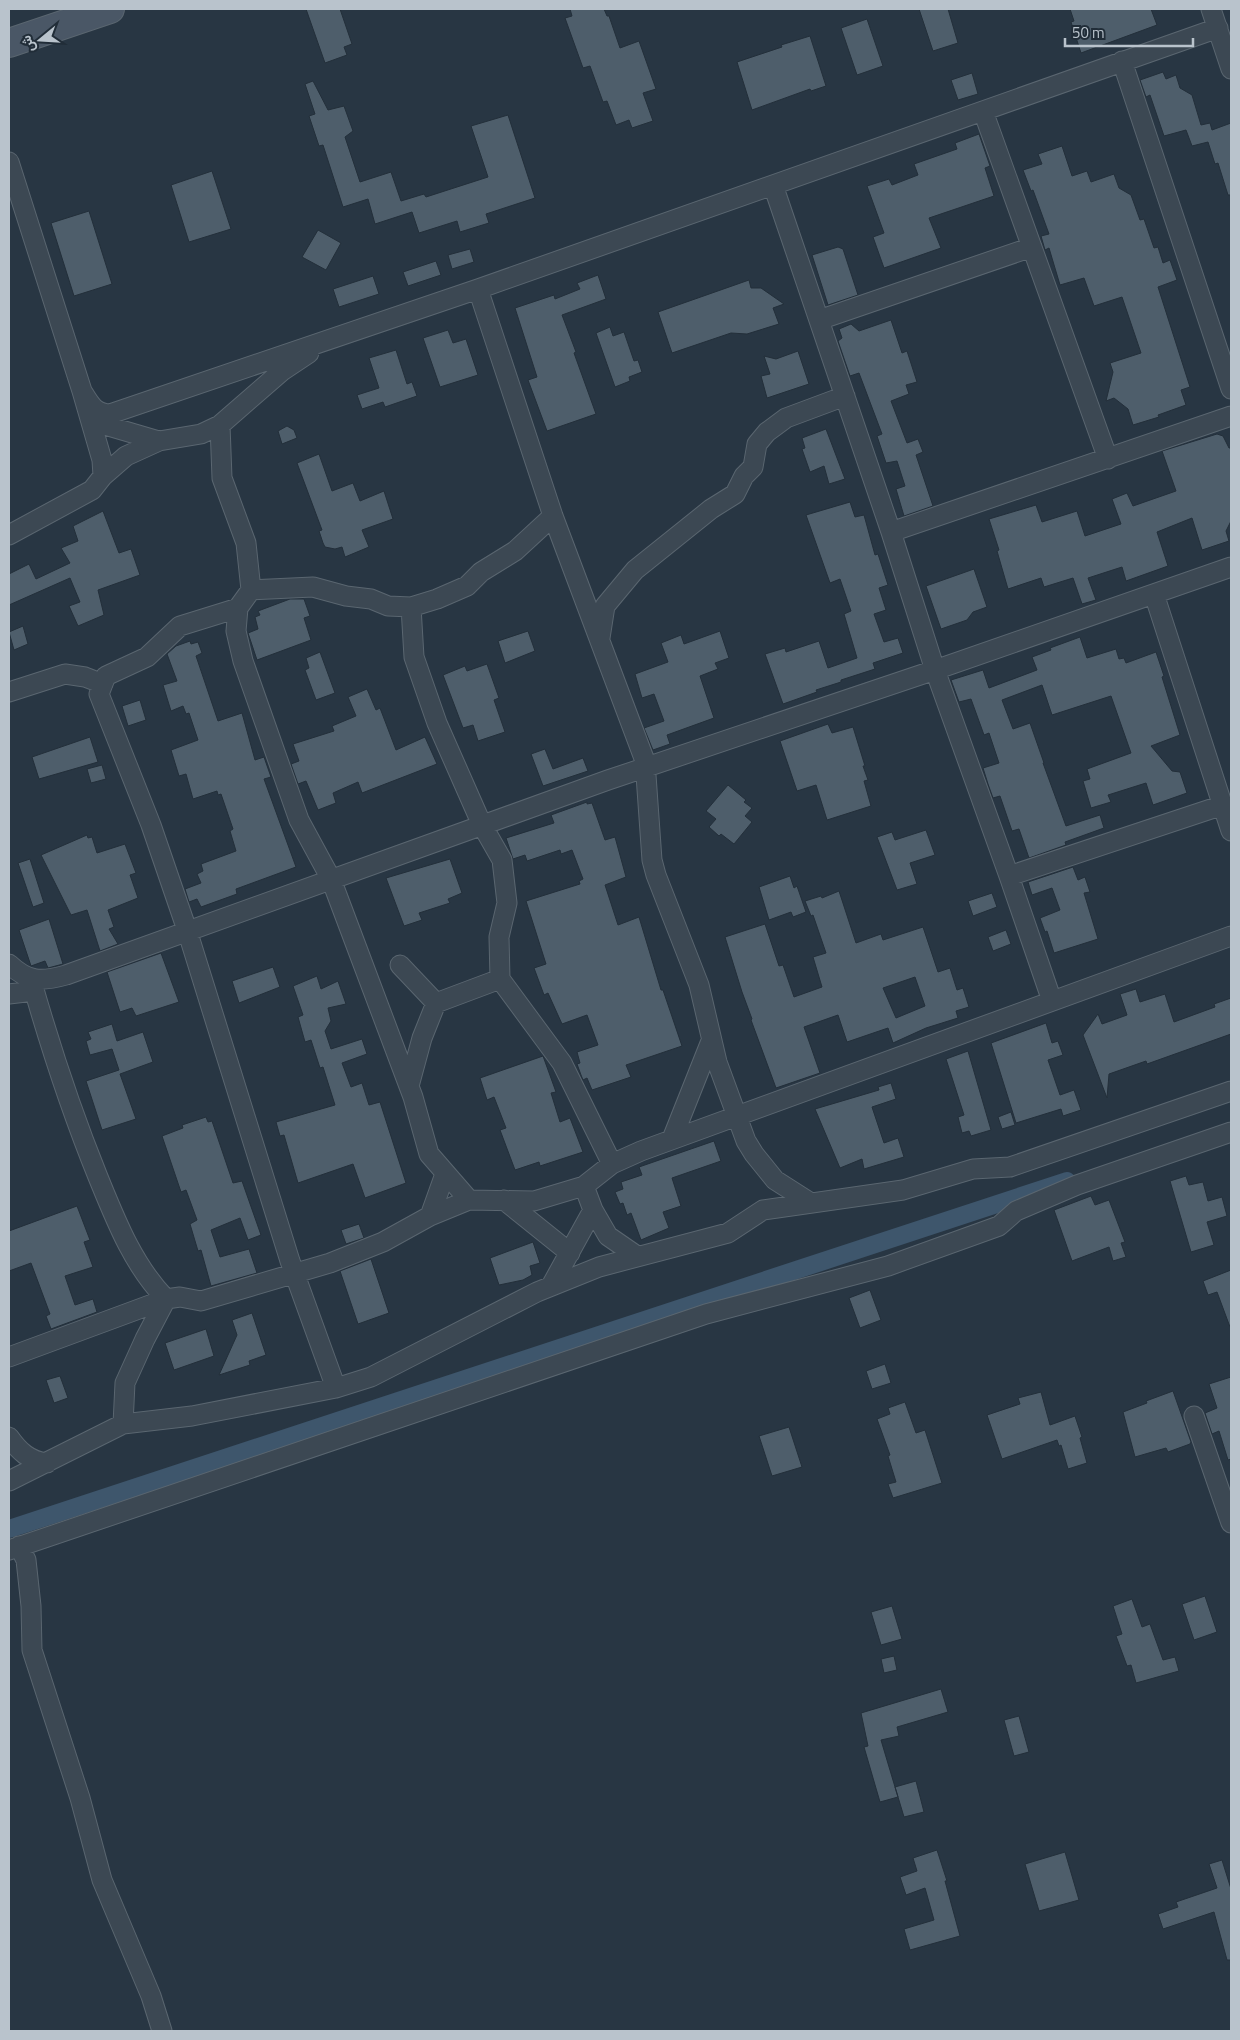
<svg xmlns="http://www.w3.org/2000/svg" width="1240" height="2040" viewBox="0 0 1240 2040" font-family="'Titillium Web',Vazirmatn,sans-serif">
<style>
.lines{fill:none;stroke-linecap:round;stroke-linejoin:round}
.canal{stroke:#3e566c;stroke-width:18}
.building{fill:#4e5e6b;stroke:#232f3a;fill-rule:evenodd}
.minor-casing{stroke:#5a6670;stroke-width:21}
.secondary-casing{stroke:#5a6670;stroke-width:30}
.minor{stroke:#3c4853;stroke-width:19}
.secondary{stroke:#4a5766;stroke-width:28}
</style>
<rect width="100%" height="100%" fill="#283643"/>
<g class="lines">
<!-- canal -->
<path class="canal" d="M9,1529L1067,1181"/>
</g>
<!-- building -->
<path class="building" d="M306,9H340L352,44L344,47L347,55L325,63Z
M570,9H604L607,16H609L620,48L639,41L656,89L643,93L653,121L632,128L629,120L616,125L607,101L603,102L590,66L583,68L565,18L572,16Z
M919,9H948L958,43L933,51Z
M1070,9H1151L1157,25L1081,53L1071,22L1074,21Z
M867,19L883,66L857,75L841,28Z
M810,36L826,86L811,91L810,89L752,110L737,62L782,47L781,45Z
M1163,72L1166,79L1176,75L1180,88L1192,95L1201,125L1210,123L1212,130L1231,123V195H1228L1218,163L1215,164L1208,142L1192,146L1186,130L1164,136L1150,95L1146,97L1140,80Z
M972,73L978,94L958,100L951,80Z
M313,81L328,110L344,106L353,131L345,137L360,182L391,172L401,201L424,194L426,197L488,177L471,126L508,115L535,198L486,214L489,223L460,232L457,221L419,233L412,212L375,224L368,199L343,207L323,145L319,146L309,116L315,114L305,84Z
M979,134L990,166L985,168L994,196L929,218L941,248L884,268L873,237L884,233L867,186L889,179L892,185L918,175L914,164L957,149L955,143Z
M1062,146L1072,176L1087,171L1091,182L1114,174L1119,188L1131,195L1140,220L1144,219L1154,248L1158,247L1163,263L1170,260L1177,280L1158,287L1190,387L1181,390L1186,405L1158,415L1159,417L1133,425L1128,409L1114,398L1106,401L1113,372L1110,363L1141,353L1122,297L1094,306L1084,278L1060,285L1049,248L1045,250L1041,236L1049,234L1033,190L1031,191L1023,170L1042,164L1038,154Z
M212,171L231,229L189,242L171,185Z
M89,211L112,284L74,296L51,223Z
M318,230L341,243L326,270L302,257Z
M838,247L843,249L858,295L828,305L812,255Z
M470,249L474,262L452,269L448,255Z
M436,261L441,275L408,286L403,272Z
M598,275L606,299L562,315L576,352L574,353L596,414L547,431L528,380L537,377L515,308L554,295L555,299L580,289L577,283Z
M373,276L379,294L339,307L333,289Z
M749,280L751,288H761L784,304L773,308L779,324L747,334L731,333L672,353L658,312Z
M891,320L902,353L907,351L917,382L906,385L909,394L891,401L907,443L918,439L923,452L916,455L933,506L904,516L896,489L905,486L897,461L886,463L877,436L882,434L859,373L850,376L838,341L842,338L839,329L851,324L859,331Z
M610,327L613,336L624,332L634,361L638,360L642,372L629,377L630,381L615,387L596,333Z
M448,330L453,343L466,339L478,375L440,387L423,338Z
M396,350L407,384L412,382L417,396L385,407L383,402L362,409L357,395L379,388L369,358Z
M798,351L809,384L767,398L761,376L770,374L764,356L776,359Z
M287,426L294,430L297,438L282,444L278,431Z
M826,429L845,479L829,484L824,466L810,472L802,449L805,448L802,438Z
M1217,434L1223,436L1229,448H1231V521L1226,531L1229,541L1202,550L1192,518L1157,532L1168,566L1126,581L1122,567L1088,578L1096,600L1082,604L1073,578L1044,587L1041,578L1008,589L997,551L999,550L989,519L1036,505L1042,522L1077,511L1085,536L1121,524L1112,499L1127,493L1133,506L1176,491L1162,451Z
M319,454L332,491L353,483L360,501L384,491L393,519L362,530L369,547L345,557L342,547L335,549L325,547L323,543L319,531L322,530L297,463Z
M850,502L855,517L864,515L875,555L878,554L888,585L879,588L886,610L874,614L884,642L898,638L903,653L873,663L875,669L841,680V682L816,690L817,692L783,704L765,654L785,648L786,652L819,641L828,668L857,658L844,614L851,611L840,579L830,583L806,515Z
M103,511L119,553L131,549L140,575L98,590L104,615L78,626L69,606L80,602L70,578L9,605V574L29,564L36,579L70,563L61,548L78,541L73,526Z
M974,569L987,607L973,612L967,620L941,629L926,586Z
M290,599H304L310,616L304,618L311,640L257,660L248,633L258,629L255,617L260,615L258,611Z
M23,626L28,644L14,650L9,632Z
M528,631L535,651L505,663L498,641Z
M720,631L729,658L715,663L718,669L700,676L714,718L667,735L670,744L653,750L644,728L664,721L654,694L642,698L635,674L668,662L661,643L681,635L684,644Z
M1080,637L1087,658L1116,649L1119,659L1124,658L1126,663L1156,652L1164,676L1162,677L1180,735L1151,746L1172,771L1180,772L1187,793L1153,805L1146,783L1108,795L1111,802L1091,808L1083,781L1090,779L1087,769L1131,753L1111,696L1052,715L1042,685L1002,700L1013,729L1030,723L1044,763H1043L1066,826L1100,815L1104,828L1065,842L1066,845L1029,858L1019,829L1012,831L1000,796L993,798L988,784L983,768L999,763L989,733L984,735L971,699L959,702L951,680L983,670L989,688L1037,670L1032,657L1051,650L1050,648Z
M190,641L191,644L198,642L202,653L196,656L218,721L242,713L255,760L264,757L271,777L264,779L296,867L236,889L237,894L201,907L197,899L189,902L185,889L201,883L197,874L203,871L201,864L236,851L230,831L233,829L221,794L218,795L217,791L193,799L186,774L179,776L171,750L198,740L189,713L186,714L183,706L171,711L163,685L177,681L167,654L176,646Z
M320,652L335,693L316,700L305,670L309,668L306,658Z
M487,664L499,698L494,700L505,732L478,741L473,725L463,728L443,675L465,666L467,671Z
M367,689L376,710L380,708L396,750L425,737L437,764L362,793L358,782L333,793L336,803L318,810L306,781L298,784L291,764L299,761L293,744L334,731L332,726L356,716L348,697Z
M140,700L146,720L128,726L122,706Z
M828,724L832,733L853,727L865,766H863L868,780L864,781L871,806L827,820L816,785L797,791L780,741Z
M90,737L98,762L39,779L32,757Z
M545,749L553,769L583,758L588,771L543,786L531,754Z
M102,765L106,779L91,783L87,769Z
M728,785L746,800L744,802L752,808L745,816L752,822L734,844L721,834L719,836L709,827L716,819L706,811Z
M587,802V804L592,803L605,840L615,837L626,877L605,885L618,925L639,917L661,990H663L682,1046L626,1065L631,1077L592,1090L587,1078L583,1080L581,1075L577,1064L580,1063L577,1052L598,1045L587,1015L562,1024L548,993L544,995L534,968L546,964L526,901L580,884L579,881L583,879L572,850L561,854L560,850L527,861L525,855L513,859L506,838L554,823L551,815Z
M926,830L935,855L910,863L917,884L897,890L877,837L892,832L895,840Z
M87,835L88,838L92,837L97,853L125,844L136,873L130,875L138,898L108,910L114,927L109,929L118,944L100,951L87,910L71,915L41,855Z
M30,859L44,903L33,907L18,863Z
M450,859L462,893L448,899L450,903L419,913L422,920L404,926L386,878Z
M1073,867L1078,880L1085,877L1090,892L1084,893L1098,939L1054,953L1047,931L1045,932L1040,918L1060,910L1052,888L1032,895L1028,882Z
M790,876L794,888L797,886L806,912L793,917L791,912L769,920L759,887Z
M839,891L856,943L881,934L883,940L923,927L938,972L950,968L957,990L963,988L969,1007L956,1011L958,1018L926,1028L893,1043L888,1028L847,1042L838,1015L804,1027L820,1073L776,1088L751,1020L752,1019L742,992L725,937L765,924L779,966L783,965L794,997L822,987L813,957L826,953L813,915L811,916L805,901L821,896L822,898ZM915,977L925,1006L896,1018L883,988Z
M992,893L997,907L973,916L968,901Z
M49,919L63,964L48,968L45,961L31,966L19,930Z
M1006,930L1011,944L993,951L988,937Z
M161,953L179,1002L136,1016L132,1008L120,1012L107,972Z
M273,967L280,987L239,1003L232,981Z
M317,976L321,989L338,981L346,1004L328,1008L331,1021L325,1031L331,1049L362,1039L367,1054L342,1063L351,1087L362,1083L369,1105L380,1102L406,1183L365,1198L353,1164L298,1183L284,1135L280,1136L276,1122L335,1105L323,1067L320,1068L311,1040L305,1042L298,1017L303,1015L293,986Z
M1136,989L1140,1002L1165,994L1174,1022L1215,1007L1214,1004L1231,998V1034L1147,1064L1146,1061L1109,1074L1107,1098L1083,1035L1098,1014L1102,1024L1127,1015L1120,994Z
M1046,1023L1052,1043L1058,1041L1063,1055L1048,1060L1060,1095L1074,1090L1081,1110L1063,1116L1061,1109L1016,1123L991,1043Z
M112,1024L117,1041L143,1032L153,1062L120,1074L136,1119L102,1130L86,1081L119,1070L112,1049L90,1055L86,1041L91,1039L88,1032Z
M968,1051L991,1130L971,1136L969,1131L962,1133L958,1117L964,1115L946,1059Z
M543,1056L556,1092L551,1093L560,1122L570,1118L583,1152L540,1166L539,1162L515,1170L500,1130L506,1128L494,1097L487,1100L480,1078Z
M891,1083L896,1099L872,1107L884,1143L898,1138L904,1157L864,1169L862,1159L840,1168L815,1109L879,1090L878,1087Z
M1011,1112L1015,1125L1002,1129L998,1117Z
M206,1117L208,1122L212,1121L233,1183L242,1181L261,1235L248,1240L240,1218L211,1230L220,1257L249,1249L257,1273L211,1286L201,1250L198,1251L190,1224L197,1220L186,1190L181,1192L162,1136L183,1128L182,1125Z
M714,1141L721,1161L672,1178L681,1206L663,1212L669,1228L641,1240L631,1213L627,1215L623,1203L620,1204L615,1192L623,1189L621,1182L642,1175L639,1167Z
M1186,1176L1189,1185L1203,1182L1208,1201L1222,1197L1227,1216L1207,1222L1214,1245L1191,1252L1170,1181Z
M1091,1196L1095,1205L1109,1200L1125,1242L1121,1243L1126,1257L1113,1261L1109,1247L1072,1261L1054,1210Z
M77,1206L90,1240L84,1242L93,1267L65,1276L75,1305L93,1299L97,1312L51,1329L46,1316L50,1314L31,1263L9,1271V1231Z
M359,1224L364,1238L346,1244L341,1230Z
M533,1242L540,1263L530,1266L532,1275L523,1280L499,1285L490,1258Z
M371,1259L389,1313L358,1324L340,1271Z
M1231,1270V1327H1230L1217,1292L1208,1295L1203,1281Z
M870,1290L881,1320L860,1328L849,1298Z
M252,1313L266,1355L249,1361L250,1365L219,1375L237,1335L232,1320Z
M206,1329L214,1356L174,1370L165,1343Z
M885,1364L891,1383L872,1389L866,1371Z
M60,1376L68,1398L54,1403L46,1380Z
M1231,1377V1459L1228,1460L1219,1431L1212,1434L1205,1413L1217,1408L1209,1384Z
M1173,1391L1191,1442L1190,1444L1168,1452L1166,1448L1135,1457L1123,1412L1147,1403L1146,1401Z
M1041,1392L1050,1425L1075,1416L1082,1437L1080,1438L1087,1463L1068,1469L1061,1445L1059,1446L1057,1440L1002,1459L987,1415L1020,1404L1018,1398Z
M905,1402L916,1433L925,1430L942,1483L893,1498L888,1484L896,1482L888,1456L890,1455L877,1419L890,1414L888,1408Z
M789,1427L802,1467L772,1476L759,1436Z
M1205,1596L1217,1632L1194,1640L1182,1604Z
M1132,1599L1142,1627L1150,1624L1163,1660L1175,1657L1179,1671L1136,1683L1131,1665L1127,1666L1116,1636L1122,1634L1113,1606Z
M892,1606L902,1639L881,1645L871,1612Z
M894,1656L897,1670L884,1673L881,1659Z
M941,1689L948,1712L897,1727L899,1736L881,1740L898,1797L880,1802L864,1747L868,1746L861,1713Z
M1019,1716L1029,1752L1014,1756L1004,1720Z
M916,1781L924,1812L904,1817L895,1787Z
M937,1850L947,1881H945L960,1936L910,1950L904,1929L934,1920L925,1888L906,1895L900,1877L917,1871L913,1858Z
M1065,1852L1079,1900L1039,1911L1025,1864Z
M1222,1860L1231,1889V1960H1227L1214,1912L1163,1929L1158,1914L1178,1907L1176,1902L1217,1888L1209,1864Z"/>
<g class="lines">
<defs>
<path id="minor" d="M1211,9L1231,69
M1122,61L1231,389
M983,111L1108,459
M9,162L82,391L102,460L103,476L92,490L9,535
M773,185L891,532L935,670L1009,876L1052,1001
M478,289L553,516L645,761L652,860L656,875L699,985L717,1062L746,1141L754,1154L775,1180L811,1203
M819,320L1032,247
M82,391C90,404 94,413 110,414L478,289L1218,28
M91,421L159,441
M220,425L222,478L246,543L251,590L238,608L180,626L147,657L106,676L99,694L151,825L187,930L290,1261L336,1388L371,1377L537,1292L599,1267L728,1233L763,1210L903,1190L973,1169L1010,1167L1231,1091
M103,476L126,456L159,441L201,434L220,425L282,371L309,353
M891,532L1231,416
M251,590L313,587L346,596L371,599L388,606L411,607L437,599L467,586L481,572L515,551L553,516
M1154,594L1231,831
M411,607L414,657L437,723L482,825L502,860L507,903L499,937L500,979L562,1063L612,1164
M238,608L236,631L243,661L299,820L331,879L413,1097L429,1154L469,1200L534,1201L584,1186L612,1164L641,1151L1231,936
M600,638L605,606L635,570L711,509L735,494L744,476L753,467L757,444L767,432L786,418L845,396
M9,692L65,674L85,677L103,684
M1009,876L1223,805
M9,964C28,982 41,982 66,975L608,780L935,670L1231,567
M400,965L436,1003
M31,979C50,1046 72,1113 98,1177C116,1221 133,1265 166,1299L180,1297L201,1301L330,1263L383,1242L430,1216L469,1200
M9,994L34,991
M409,1086L422,1038L436,1003L500,979
M672,1139L711,1041
M584,1186L593,1210L608,1236L637,1256
M504,1200L570,1253
M430,1216L445,1174
M551,1286L593,1210
M9,1357L166,1299
M1194,1416L1231,1523
M123,1424L125,1383L145,1339L166,1299
M9,1437C19,1451 29,1461 47,1463
M9,1481L123,1424L192,1416L336,1388
M19,1546L26,1560L31,1606L32,1650L80,1798L102,1880L151,1996L162,2031
M9,1550L706,1314L888,1266L999,1226L1016,1211L1077,1185L1231,1132"/>
<path id="secondary" d="M9,43L110,9"/>
</defs>
<!-- minor casing -->
<use href="#minor" class="minor-casing"/>
<!-- secondary casing -->
<use href="#secondary" class="secondary-casing"/>
<!-- minor -->
<use href="#minor" class="minor"/>
<!-- secondary -->
<use href="#secondary" class="secondary"/>
</g>
<!-- border -->
<rect width="1240" height="2040" fill="none" stroke="#b9c3cc" stroke-width="20"/>
<!-- north arrow -->
<g transform="translate(40 40) rotate(252)" stroke="#212d38" stroke-width="4" paint-order="stroke">
<path d="M0-4L9 19L0 12L-9 19Z" fill="#b9c3cc"/>
<text y="-8" font-size="14" font-weight="bold" text-anchor="middle" fill="#b9c3cc">ش</text>
</g>
<!-- scale -->
<path d="M1065 38v8h128v-8" fill="none" stroke="#b9c3cc" stroke-width="2.5"/>
<text x="1072" y="38" font-size="15" fill="#b9c3cc" stroke="#212d38" stroke-width="4" paint-order="stroke">50 m</text>
</svg>
